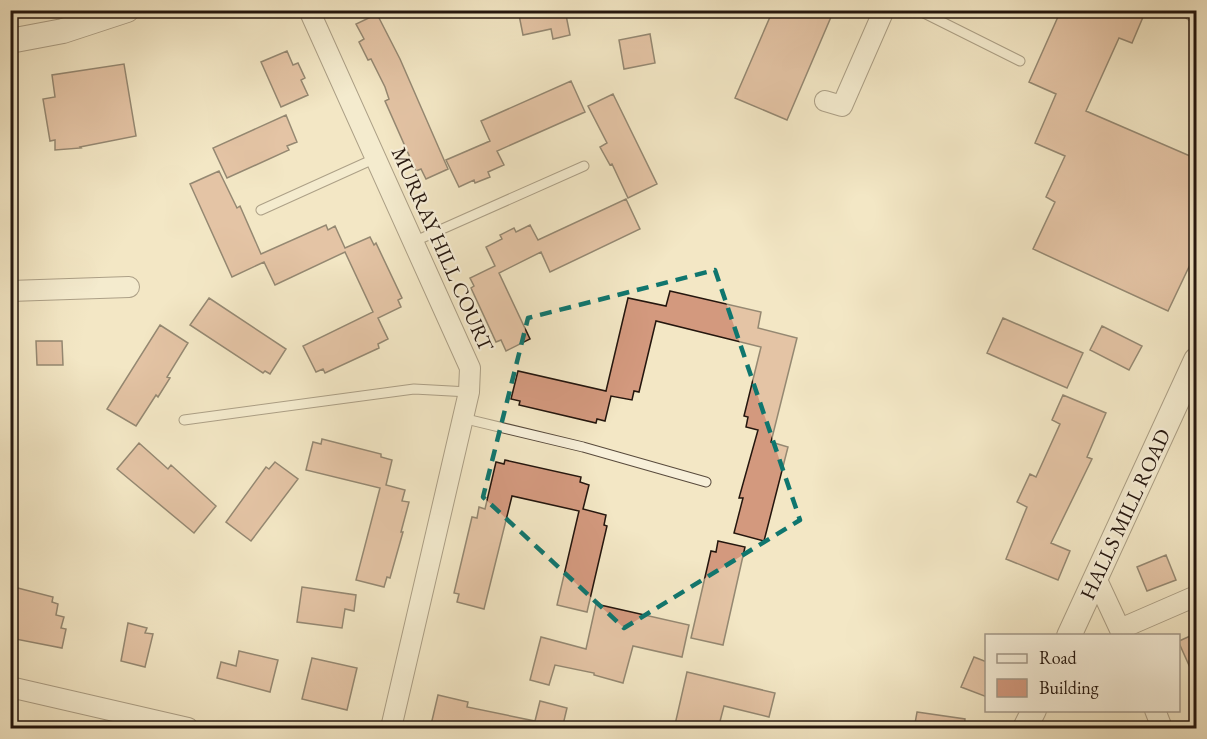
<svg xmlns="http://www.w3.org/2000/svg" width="1207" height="739" viewBox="0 0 1207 739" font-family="'EB Garamond',serif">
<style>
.building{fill:#d3997e;stroke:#24160e;stroke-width:1.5}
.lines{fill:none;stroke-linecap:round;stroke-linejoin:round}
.service-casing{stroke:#584a3c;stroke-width:11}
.minor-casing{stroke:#584a3c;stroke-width:22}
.tertiary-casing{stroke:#584a3c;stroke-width:26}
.service{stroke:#f7efd9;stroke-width:9}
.minor{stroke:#f7efd9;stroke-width:20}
.tertiary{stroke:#f7efd9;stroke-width:24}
.marked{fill:none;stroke:#0f766e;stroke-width:4.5;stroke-dasharray:12 8;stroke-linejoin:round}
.labels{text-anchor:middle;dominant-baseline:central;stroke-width:4.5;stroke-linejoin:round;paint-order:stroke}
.street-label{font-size:21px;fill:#24160e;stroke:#f7efd9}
</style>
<rect width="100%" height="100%" fill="#f3e7c5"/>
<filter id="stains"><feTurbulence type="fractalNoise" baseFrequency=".00333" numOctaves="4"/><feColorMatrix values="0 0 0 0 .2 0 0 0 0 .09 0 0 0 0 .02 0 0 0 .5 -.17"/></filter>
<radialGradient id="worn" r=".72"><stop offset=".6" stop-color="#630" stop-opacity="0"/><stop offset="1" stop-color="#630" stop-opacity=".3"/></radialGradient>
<!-- building -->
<path class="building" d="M518,10H565L570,35L553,39L551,29L523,35Z
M773,10H834L787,120L735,98Z
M1061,10H1146L1132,43L1119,38L1086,111L1197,159V250L1168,311L1033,249L1055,202L1046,197L1065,156L1035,143L1056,94L1029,82Z
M377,14L400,59L448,169L426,179L421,169L416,171L385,101L389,99L385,87L371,59L368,60L359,42L364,39L356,24Z
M650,34L655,63L624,69L619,40Z
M287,51L293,65L298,63L305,78L301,80L308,95L281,107L261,62Z
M124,64L136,136L80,147L81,148L55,150V140L50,141L43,99L55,97L52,75Z
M571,81L585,112L497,151L504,165L488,172L490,177L475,183L474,180L459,187L446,160L490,141L481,121Z
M613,94L657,184L628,198L612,164L610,165L600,147L607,143L588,106Z
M286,115L297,142L287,146L289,150L227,178L213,148Z
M219,171L237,208L240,206L261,254L326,225L328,230L335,226L345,248L370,237L374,245L376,243L402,298L398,300L401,307L378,318L388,339L378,344L379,348L325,373L323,369L316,372L303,346L373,312L345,252L275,285L264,262L232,277L190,184Z
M626,199L640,229L550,272L541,252L499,273L530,339L506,351L501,340L496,342L471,288L474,286L470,278L495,266L486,247L502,239L500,235L514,228L516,232L530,225L538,240Z
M670,291L761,312L758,328L797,338L771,442L788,447L764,541L734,533L743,498H739L758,430L746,427L748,417L744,416L761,347L656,321L639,392L634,391L632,400L611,396L605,421L597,419L596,423L549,412L519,405L520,401L511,399L518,371L606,391L628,298L666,306Z
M209,298L286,349L270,374L265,371L263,373L190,325Z
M1003,318L1083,353L1067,388L987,353Z
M160,325L188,343L167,377L170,378L158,397L156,395L136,426L107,409Z
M1102,326L1142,346L1129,370L1090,350Z
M36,341H62L63,365H37Z
M1063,395L1106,413L1087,457L1092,459L1051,543L1070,551L1058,580L1006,559L1027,507L1017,502L1030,474L1036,477L1060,424L1052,420Z
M322,439L381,454V457L392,460L386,485L405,490L402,501L409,502L401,532H403L390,578L387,577L384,587L356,580L380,488L306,470L313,442L321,444Z
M139,443L168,469L171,465L216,506L194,533L117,469Z
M505,460L581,477L580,482L589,485L583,509L606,515L604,525L607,526L587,612L557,605L579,511L512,496L484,609L457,602L459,594L454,593L472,517L477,518L479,507L485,509L496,462L504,464Z
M275,462L298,479L251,541L226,522L266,467L269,469Z
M718,541L745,547L723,645L691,638L711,551L716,552Z
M1166,555L1176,580L1147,591L1137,567Z
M10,586L53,597L52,602L58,604L56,615L64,617L61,628L66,629L62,648L10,638Z
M302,587L356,595L354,611L345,609L342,628L297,622Z
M596,604L689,625L682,657L633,646L623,683L594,675V673L555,665L549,685L530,680L541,637L586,649Z
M128,623L147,628L145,633L153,634L145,667L121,661Z
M1197,633V683L1179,643V641Z
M239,651L278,660L270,692L217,678L221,662L236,666Z
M974,657L987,662V697L961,687Z
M312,658L357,668L347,710L302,699Z
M687,672L775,693L769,717L724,706L718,729H674Z
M438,695L468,702L467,707L535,721L540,701L567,708L562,729H430Z
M917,712L965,719L964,729H914Z"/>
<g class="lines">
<defs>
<path id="service" d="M918,10L1020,61
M1184,10L1196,20
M261,210L376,158
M413,242L584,166
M462,418L583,447L706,482
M184,420L414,389L469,392"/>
<path id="minor" d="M309,10L470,368L469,392L391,728
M825,101L842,106L884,10
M10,291L129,287
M1096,578L1123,636
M1120,629L1196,596
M10,687L188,728
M1155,710L1162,728"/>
<path id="tertiary" d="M10,41L63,31L127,10
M1069,636L1196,360
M1025,728L1034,710"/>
</defs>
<!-- service casing -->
<use href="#service" class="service-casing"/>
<!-- minor casing -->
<use href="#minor" class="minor-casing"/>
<!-- tertiary casing -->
<use href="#tertiary" class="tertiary-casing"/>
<!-- service -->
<use href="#service" class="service"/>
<!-- minor -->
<use href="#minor" class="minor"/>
<!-- tertiary -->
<use href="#tertiary" class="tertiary"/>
</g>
<!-- marked area -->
<path d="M0 0H1207V739H0ZM715,270L800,520L624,628L483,497L528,318Z" fill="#f3e7c5" fill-opacity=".55" fill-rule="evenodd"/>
<path class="marked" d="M715,270L800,520L624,628L483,497L528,318Z"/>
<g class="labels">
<!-- street labels -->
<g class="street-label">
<text transform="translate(443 249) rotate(66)">MURRAY HILL COURT</text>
<text transform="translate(1125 514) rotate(-65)">HALLS MILL ROAD</text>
</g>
</g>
<!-- margin -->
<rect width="1207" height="739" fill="none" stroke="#f3e7c5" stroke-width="36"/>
<rect x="12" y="12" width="1183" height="715" fill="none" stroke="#24160e" stroke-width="3"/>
<rect x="18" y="18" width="1171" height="703" fill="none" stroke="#24160e" stroke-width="1.5"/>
<!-- legend -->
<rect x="985" y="634" width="195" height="78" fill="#f7efd9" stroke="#a39888" stroke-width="1.5"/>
<rect x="997" y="654" width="30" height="9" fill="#f7efd9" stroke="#a39888" stroke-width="1.5"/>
<text x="1039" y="664" font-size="18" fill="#24160e">Road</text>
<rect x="997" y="679" width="30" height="18" fill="#d3997e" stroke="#a39888" stroke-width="1.5"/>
<text x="1039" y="694" font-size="18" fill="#24160e">Building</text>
<rect width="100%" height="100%" filter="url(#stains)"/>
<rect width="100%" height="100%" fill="url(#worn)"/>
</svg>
